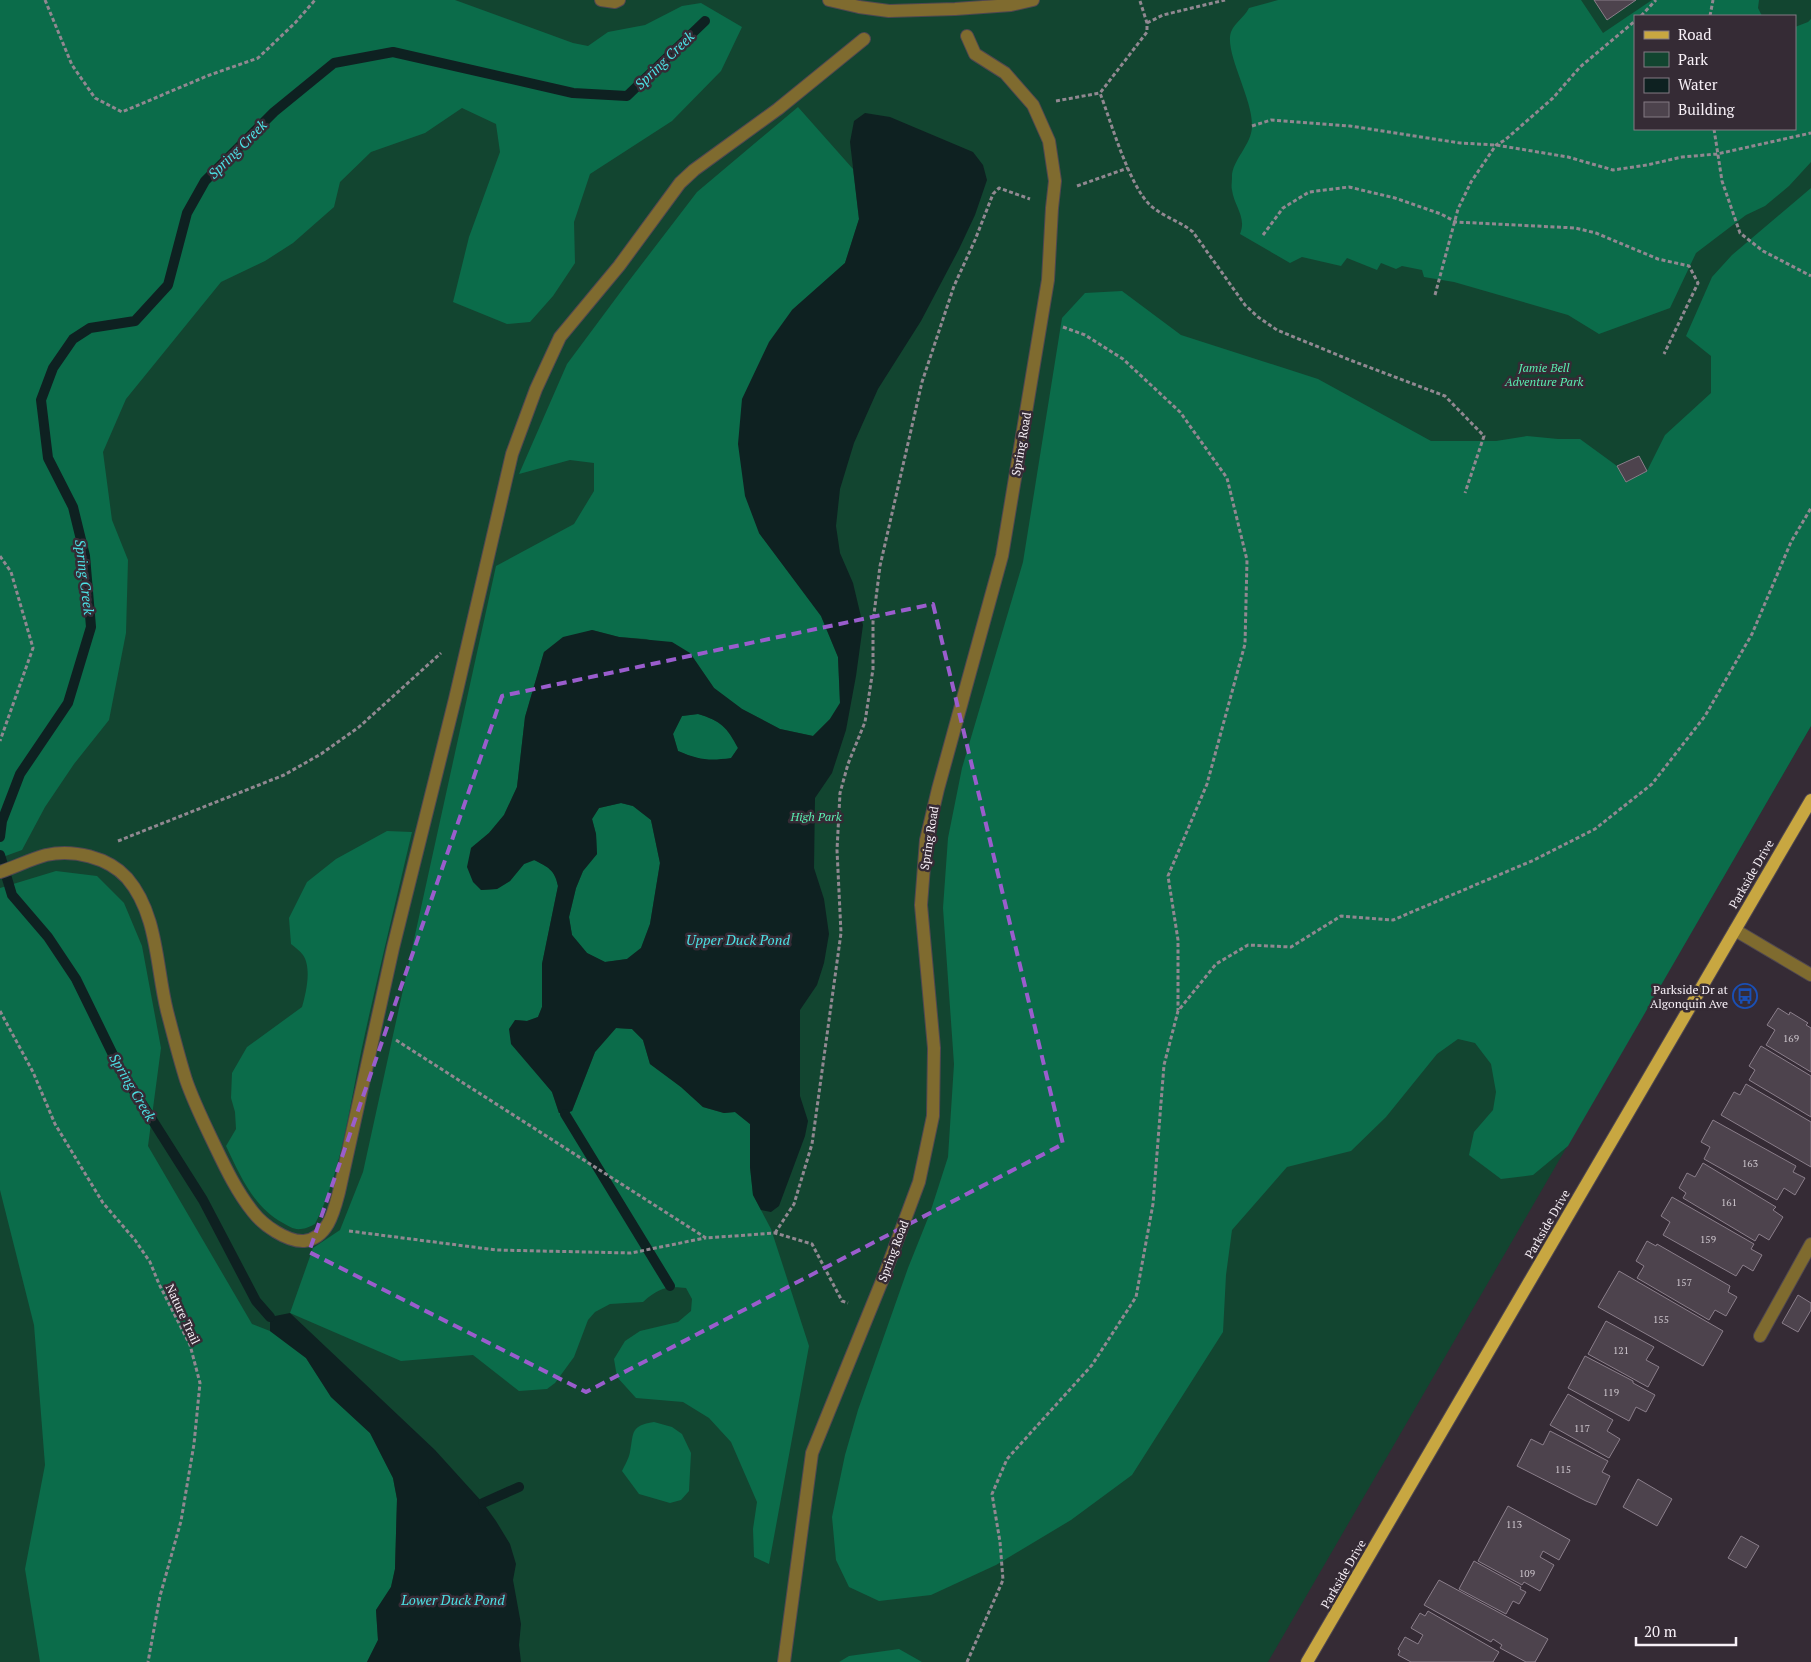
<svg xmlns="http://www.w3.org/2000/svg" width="1811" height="1662" viewBox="0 0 1811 1662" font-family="'PT Serif',serif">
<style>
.green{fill:#124530;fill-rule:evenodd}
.forest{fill:#0b6c4a}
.water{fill:#0e2121;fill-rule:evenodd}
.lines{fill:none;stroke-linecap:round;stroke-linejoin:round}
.stream{stroke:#0e2121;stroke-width:10}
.building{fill:#4d434d;stroke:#8a7e8a}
.minor-casing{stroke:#504750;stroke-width:14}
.major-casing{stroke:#504750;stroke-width:14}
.path{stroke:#918891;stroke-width:3;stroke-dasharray:4 2.5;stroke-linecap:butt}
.minor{stroke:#7f6b2f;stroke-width:12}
.major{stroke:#c8a741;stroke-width:12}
.marked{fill:none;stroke:#9a5dcd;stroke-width:4;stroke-dasharray:10 6;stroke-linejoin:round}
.labels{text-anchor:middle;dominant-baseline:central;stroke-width:5;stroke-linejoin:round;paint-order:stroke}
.number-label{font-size:10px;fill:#ccc5cc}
.park-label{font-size:12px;font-style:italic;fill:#5aeeb1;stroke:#352b35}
.street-label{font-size:12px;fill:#f7f0f7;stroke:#352b35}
.poi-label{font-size:12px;fill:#f7f0f7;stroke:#352b35;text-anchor:end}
.water-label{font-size:14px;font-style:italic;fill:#4ce1e5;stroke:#352b35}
</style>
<rect width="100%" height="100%" fill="#352b35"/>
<!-- green -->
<path class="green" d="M0,0H1811V726L1268,1662H0ZM1635,16H1795V129H1635Z"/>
<!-- forest -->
<path class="forest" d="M0,0H455L573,43L588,46L608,32L645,25L682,6L701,3L742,27L721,71L672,121L590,174L574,222L575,263L553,296L530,322L507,324L453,302L469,237L500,152L496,124L462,108L425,133L371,152L340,182L334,207L293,243L265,261L221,282L126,399L103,452L112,520L128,560L126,633L109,720L74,764L45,807L22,850L0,858Z
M1278,0H1581L1603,33L1652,0H1759L1758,8L1762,16H1635V129H1795V27L1808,22L1811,19V162L1789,186L1765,206L1746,215L1696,253L1670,308L1599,334L1568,315L1454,282L1424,277L1422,270L1402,266L1396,269L1381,263L1377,270L1347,258L1341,266L1302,257L1290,263L1240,234C1247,217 1234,206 1232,190C1231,186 1232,182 1232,178C1231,161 1252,145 1252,126C1253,99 1224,52 1231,32C1235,22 1244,18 1249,8Z
M798,107L853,169L859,219L845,263L792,310L759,533L821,616L838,657L840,703L830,719L813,736L780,729L742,709L714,688L690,653L646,639L619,637L592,630L544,652L525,717L517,787L504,815L489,833L471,848L481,890L497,889L510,881L524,864L535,860C548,867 555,870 558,886L542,964V1007L538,1017L527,1021L515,1020L540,1077L552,1092L559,1113L572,1111L595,1052L616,1028L632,1029L643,1040L650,1064L681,1087L703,1107L724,1113L735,1112L750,1124V1167L753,1195L771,1229L809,1346L769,1564L754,1557L753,1529L757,1502L731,1442L709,1418L683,1402L636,1398L617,1377L614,1359L625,1341L640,1331L678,1322L691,1311L692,1299L686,1288C666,1286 659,1288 643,1302L610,1304L595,1312L588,1320L574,1357L555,1383L547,1389L519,1391L473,1355L401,1361L290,1313L313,1248L340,1230L363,1172L496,566L574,524L594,491V463L570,460L519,474L567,364L625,286L697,192Z
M1811,188V726L1568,1146L1533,1175L1501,1179L1469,1155L1474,1132L1493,1110L1496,1092L1491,1064L1475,1043L1458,1039L1437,1054L1386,1117L1351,1151L1287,1167L1232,1230L1226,1275L1223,1332L1132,1475L1071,1520L996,1565L931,1595L879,1601L849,1587L836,1560L832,1517L845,1455L858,1410L908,1268L930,1213L948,1157L954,1064L943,908L948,838L962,768L1023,562L1062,318L1085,293L1122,291L1181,335L1318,379L1431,441H1496L1527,436L1558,439H1580L1617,466L1626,482L1647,471L1665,435L1711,393V356L1686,336L1712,277L1732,255Z
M698,714C721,721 727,727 738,748L731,759C708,761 700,761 678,751L673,734L682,716Z
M621,803L633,806L651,820L660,863L650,924L641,948L627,959L605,962L587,953L572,935L569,917L576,888L583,871L597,854L596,834L592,819L599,808Z
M387,831L412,832C395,905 377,978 361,1052C349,1109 342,1171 315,1224C311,1226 305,1229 301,1229C294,1230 288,1226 283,1223C253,1207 240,1175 226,1146L236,1129L235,1112L231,1098L232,1073L247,1047L302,1007C306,993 312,968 303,955C300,951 295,947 291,944L289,918L307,882L336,859Z
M56,871L97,876L124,903L142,946L161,1048L148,1146L252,1324L270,1331L306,1358L331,1397L370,1433L393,1478L397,1499L395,1569L391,1587L376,1610L378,1640L367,1662H40L25,1569L45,1465L34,1325L0,1190V888Z
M654,1422L672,1427L682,1434L691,1453L689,1491L681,1500L670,1503L639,1494L622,1471C625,1465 629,1458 630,1452C634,1432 630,1426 654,1422Z
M899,1649L922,1662H839L849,1656Z"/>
<!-- water -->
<path class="water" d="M865,113L890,117L973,152L983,165L987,180L975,215L959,249L921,321L878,389L854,443L840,489L836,526L840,553L853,583L863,625L856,676L846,730L832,773L815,798L814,868L824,899L829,934L824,963L817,985L800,1010V1096L808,1121L805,1136L779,1206L771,1212L761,1210L753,1195L750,1167V1124L735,1112L724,1113L703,1107L681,1087L650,1064L643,1040L632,1029L616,1028L595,1052L572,1111L565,1114L559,1113L552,1092L511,1044L509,1029L515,1020L527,1021L538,1017L542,1007V964L558,886C555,870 548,867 534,860L524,864L510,881L497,889L481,890L473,882L467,867L471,848L489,833L504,815L517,787L525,717L544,652L563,637L592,630L619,637L672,642L690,653L714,688L742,709L780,729L813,736L830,719L840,703L838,657L821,616L759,533L745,496L738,444L742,399L769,342L792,310L845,263L859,219L850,142L854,121ZM698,714C721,721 727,727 738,748L731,758C709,761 699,760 678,751L673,734L682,716ZM621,803L633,806L651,820L660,863L650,924L641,948L627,959L605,962L587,953L572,935L569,917L576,888L583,871L597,854L596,834L592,819L599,808Z
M290,1313L435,1450L483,1503L496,1521L510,1544L516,1564L513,1580L521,1624L519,1645L521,1662H367L378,1640L376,1610L391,1587L395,1569L397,1499L393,1478L370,1433L331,1397L306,1358L270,1331V1317Z"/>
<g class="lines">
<!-- stream -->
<path class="stream" d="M0,837L2,821L20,774L68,703L91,627L85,556L73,507L48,458L41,400L53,368L73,339L90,328L135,321L168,285L187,213L205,181L274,112L334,63L393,52L573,93L627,96L705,21
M0,855L12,895L48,937L76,979L120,1069L203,1200L256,1301L270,1317
M565,1114L670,1286
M483,1503L519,1487"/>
</g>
<!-- building -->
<path class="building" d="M1594,0H1636L1607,20Z
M1639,456L1647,471L1626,482L1617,466Z
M1778,1008L1789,1015L1790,1012L1808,1023L1806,1025L1811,1028V1072L1766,1045L1775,1030L1767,1025Z
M1761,1046L1811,1076V1117L1749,1080L1755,1070L1749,1066Z
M1746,1084L1811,1122V1167L1721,1115L1734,1092L1740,1095Z
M1713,1120L1796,1166L1793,1172L1805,1178L1795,1195L1784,1188L1777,1200L1704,1159L1710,1147L1701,1142Z
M1703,1163L1776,1207L1773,1210L1783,1217L1769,1240L1759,1234L1755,1241L1683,1198L1686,1193L1679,1188L1687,1173L1695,1177Z
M1672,1197L1754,1244L1751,1249L1762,1255L1753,1271L1743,1265L1736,1276L1663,1235L1670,1222L1661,1216Z
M1647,1241L1656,1246L1657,1244L1730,1286L1728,1292L1737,1297L1726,1316L1715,1310L1709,1320L1637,1278L1644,1266L1636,1261Z
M1619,1271L1723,1331L1703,1366L1598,1307Z
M1798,1295L1811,1303V1310L1798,1332L1782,1323Z
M1606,1321L1654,1347L1646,1360L1659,1367L1648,1387L1588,1354Z
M1585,1356L1633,1381V1383L1655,1395L1646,1412L1636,1407L1629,1421L1568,1388Z
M1568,1394L1613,1420L1607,1431L1620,1439L1609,1458L1550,1425Z
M1550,1431L1608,1461L1602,1472L1610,1476L1596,1505L1586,1501L1517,1466L1531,1439L1543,1445Z
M1638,1479L1672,1499L1657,1526L1623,1507Z
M1508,1506L1570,1540L1559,1560L1543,1551L1540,1557L1554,1565L1540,1591L1524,1582L1522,1585L1478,1561Z
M1741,1536L1759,1546L1746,1568L1728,1558Z
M1474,1561L1521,1587L1520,1589L1526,1592L1519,1604L1513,1601L1506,1614L1459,1589Z
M1439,1580L1548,1639L1535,1662H1526L1500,1648L1502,1645L1493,1639L1491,1642L1424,1605Z
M1428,1611L1499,1652L1493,1662H1411L1398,1655L1400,1651L1398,1649L1405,1637L1418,1644L1423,1635L1411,1628L1420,1613L1425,1616Z"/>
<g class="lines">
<defs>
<path id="minor" d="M601,0L615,2L619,0
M829,0L859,7L889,11L955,9L1011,5L1033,0
M0,872C15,867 31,859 46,855C73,849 108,857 127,878C158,914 156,967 167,1011C173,1034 179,1058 186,1080C194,1103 205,1125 215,1146C226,1169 237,1192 253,1212C263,1225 287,1242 304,1241C328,1238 334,1211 339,1192L393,948L455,699L512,454L536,389L560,337L619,266L680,183L694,170L778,109L864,39
M1735,930L1811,975
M1760,1336L1811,1244
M784,1662L812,1453L884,1276L919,1182L933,1116L934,1048L921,905L926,840L938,789L1002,556L1048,280L1052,208L1055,181L1049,141L1033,105L1005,73L975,54L967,36"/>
<path id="major" d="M1307,1662L1811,800"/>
</defs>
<!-- minor casing -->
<use href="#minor" class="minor-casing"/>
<!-- major casing -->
<use href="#major" class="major-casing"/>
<!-- path -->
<path class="path" d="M45,0L72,65L95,98L122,112L207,76L258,58L295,23L315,0
M1140,1L1147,23V32L1100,93C1111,122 1129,185 1150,205C1163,217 1180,221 1193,232L1245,305L1258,317L1277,330L1350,360L1445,396L1484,436L1465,493
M1641,16L1656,0
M1710,16L1713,0
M1147,23L1163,15L1225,0
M1056,101L1100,93
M1252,126L1271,120L1350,126L1460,143L1496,145L1568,157L1613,170L1647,165L1682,157L1717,154L1811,133
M1714,129L1722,181L1740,233L1763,251L1811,276
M1077,186L1128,168
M1263,235L1283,208L1309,192L1349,187L1395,198L1441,214L1456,222L1575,228L1596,233L1658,259L1689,266L1698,283L1664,354
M1435,295L1458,209L1471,182L1496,145L1505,140L1553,98L1580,67L1635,21
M1063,327L1085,335L1123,359L1180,412L1227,478L1247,560L1245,644L1207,784L1168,876L1178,940V1010
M0,556L11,572L33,648L0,741
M118,841L284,775L321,754L359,727L441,653
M0,1011L33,1072L55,1124L103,1203L135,1240L150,1262L159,1284L190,1345L200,1383L194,1444L181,1521L160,1596L148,1662
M396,1040L706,1238L775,1233L812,1244L842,1301L848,1303
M349,1231L496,1250L631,1253L705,1238
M775,1233L794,1204L812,1144L841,933L837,850L840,793L848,764L865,722L873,669V622L880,566L922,382L954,286L975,240L993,194L999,188L1030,199
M967,1662L1003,1580L1000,1542L992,1494L1007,1459L1092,1365L1136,1297L1153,1204L1164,1065L1178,1011L1216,964L1248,945L1291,947L1341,916L1393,920L1534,860L1595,829L1652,784L1705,716L1752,634L1791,542L1811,508"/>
<!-- minor -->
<use href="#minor" class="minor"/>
<!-- major -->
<use href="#major" class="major"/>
</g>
<!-- marked area -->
<path class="marked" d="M933,604L1063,1144L586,1392L309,1252L502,696Z"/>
<!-- icons -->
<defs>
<symbol id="bus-ring" viewBox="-11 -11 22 22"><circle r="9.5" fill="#352b35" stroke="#1a4fb4" stroke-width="1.5"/><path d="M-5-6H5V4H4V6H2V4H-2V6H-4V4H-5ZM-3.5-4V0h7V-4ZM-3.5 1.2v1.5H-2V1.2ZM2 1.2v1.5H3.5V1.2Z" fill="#1a4fb4"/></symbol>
</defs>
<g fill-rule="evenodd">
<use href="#bus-ring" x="1731" y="982" width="28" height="28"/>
</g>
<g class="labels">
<!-- number labels -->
<g class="number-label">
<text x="1791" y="1038">169</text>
<text x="1750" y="1163">163</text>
<text x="1729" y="1202">161</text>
<text x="1708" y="1239">159</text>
<text x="1684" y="1282">157</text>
<text x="1661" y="1319">155</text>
<text x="1621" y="1350">121</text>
<text x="1611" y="1392">119</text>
<text x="1582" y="1428">117</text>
<text x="1563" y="1469">115</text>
<text x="1514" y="1524">113</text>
<text x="1527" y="1573">109</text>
</g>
<!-- park labels -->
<g class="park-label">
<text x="1544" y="367">Jamie Bell<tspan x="1544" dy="14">Adventure Park</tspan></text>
<text x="816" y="816">High Park</text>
</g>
<!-- street labels -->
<g class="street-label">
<text transform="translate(1021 444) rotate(-80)">Spring Road</text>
<text transform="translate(929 838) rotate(-81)">Spring Road</text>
<text transform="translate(1751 874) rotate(-60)">Parkside Drive</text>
<text transform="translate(1547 1224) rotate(-60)">Parkside Drive</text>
<text transform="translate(893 1251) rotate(-69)">Spring Road</text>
<text transform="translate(183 1314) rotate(65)">Nature Trail</text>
<text transform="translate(1343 1574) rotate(-60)">Parkside Drive</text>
</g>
<!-- poi labels -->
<g class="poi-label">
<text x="1728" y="989">Parkside Dr at<tspan x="1728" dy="14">Algonquin Ave</tspan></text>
</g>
<!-- water labels -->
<g class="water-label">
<text transform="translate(664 60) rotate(-44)">Spring Creek</text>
<text transform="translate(237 149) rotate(-45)">Spring Creek</text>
<text transform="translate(85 577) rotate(83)">Spring Creek</text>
<text x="738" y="939">Upper Duck Pond</text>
<text transform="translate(133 1087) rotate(59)">Spring Creek</text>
<text x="453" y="1599">Lower Duck Pond</text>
</g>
</g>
<!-- legend -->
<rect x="1634" y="15" width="162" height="115" fill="#352b35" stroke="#837a83"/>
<rect x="1644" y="31" width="25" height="8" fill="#c8a741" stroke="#837a83"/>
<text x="1678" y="40" font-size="15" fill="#f7f0f7">Road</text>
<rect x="1644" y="52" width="25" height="15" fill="#124530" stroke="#837a83"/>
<text x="1678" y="65" font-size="15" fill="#f7f0f7">Park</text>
<rect x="1644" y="78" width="25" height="15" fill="#0e2121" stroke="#837a83"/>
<text x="1678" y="90" font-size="15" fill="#f7f0f7">Water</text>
<rect x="1644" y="102" width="25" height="15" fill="#4d434d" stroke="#837a83"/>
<text x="1678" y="115" font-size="15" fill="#f7f0f7">Building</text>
<!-- scale -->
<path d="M1636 1637v8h100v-8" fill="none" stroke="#f7f0f7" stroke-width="2.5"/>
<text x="1644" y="1637" font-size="15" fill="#f7f0f7" stroke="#352b35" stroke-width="4" paint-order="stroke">20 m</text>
</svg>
